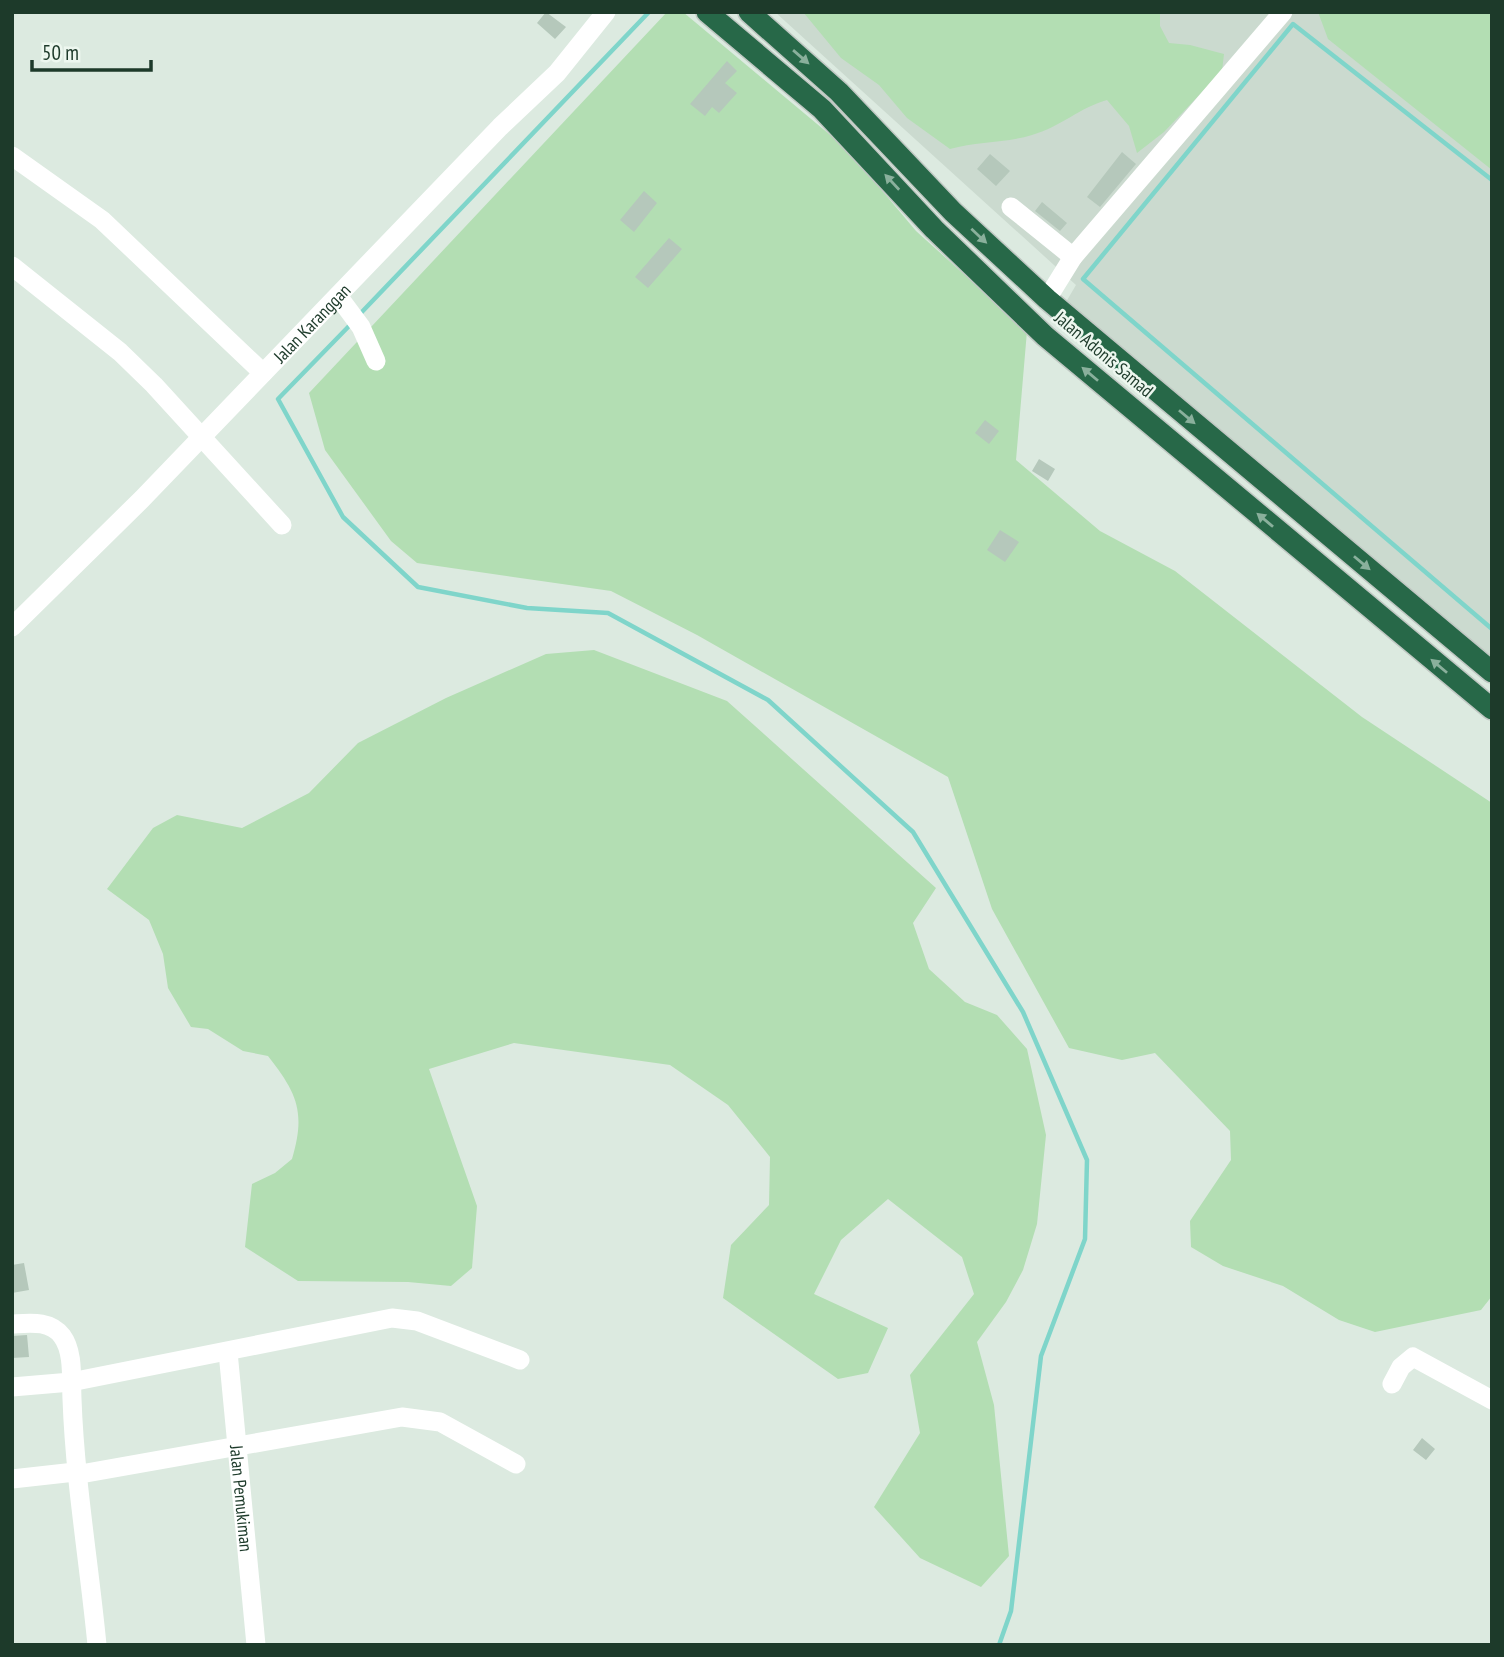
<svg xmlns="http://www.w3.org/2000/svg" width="1504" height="1657" viewBox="0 0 1504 1657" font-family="'PT Sans Narrow',sans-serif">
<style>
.built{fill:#cbdacf}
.green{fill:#b3deb3}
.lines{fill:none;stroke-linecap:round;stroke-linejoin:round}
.stream{stroke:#7fd5ca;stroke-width:4.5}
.building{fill:#b5c8bb}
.highway-casing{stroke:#c0c8c3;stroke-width:24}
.minor{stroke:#fff;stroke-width:19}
.highway{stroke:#276848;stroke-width:21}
.oneway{fill:#8ab09c}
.labels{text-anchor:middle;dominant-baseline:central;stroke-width:5;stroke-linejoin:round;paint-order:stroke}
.street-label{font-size:18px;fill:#1d3a2a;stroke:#edf7ef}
</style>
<rect width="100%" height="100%" fill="#dceae0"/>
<!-- built -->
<path class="built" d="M775,12H1492V660L1066,302L1076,285Z"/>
<!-- green -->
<path class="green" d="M667,12H683L847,149L916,231L1027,331L1016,460L1100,531L1175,571L1362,717L1492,803V1296L1481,1310L1375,1332L1339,1320L1283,1286L1223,1266L1191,1247L1190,1221L1231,1160L1230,1131L1155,1053L1122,1060L1069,1048L992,909L948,777L697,635L611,591L417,563L391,541L325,450L309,393Z
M803,12H1160V26L1169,43L1190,45L1224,54L1222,71L1164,132L1137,153L1129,126L1107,100C1081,107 1060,127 1032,135C1006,143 977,141 950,149L907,118L879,85L841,58Z
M1318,12H1492V170L1328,39Z
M594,650L727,701L936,888L913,923L929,969L965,1002L997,1015L1027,1049L1046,1135L1037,1224L1023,1270L1006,1302L977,1342L994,1405L1009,1556L981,1587L920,1558L874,1507L920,1433L910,1375L974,1294L962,1257L888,1199L841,1240L814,1294L888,1328L868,1373L838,1379L723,1298L731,1245L769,1205L770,1157L728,1105L670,1065L514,1043L429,1069L477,1206L472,1268L451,1286L408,1282L298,1281L245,1247L252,1184L275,1173L292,1159C306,1112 297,1093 268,1056L243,1051L208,1029L191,1027L168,988L163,954L149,920L107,889L153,828L177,815L242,828L309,793L358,743L446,698L546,654Z"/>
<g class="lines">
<!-- stream -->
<path class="stream" d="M1492,180L1293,24L1083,279L1492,629
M359,315L649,12
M351,324L278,399L343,517L418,587L527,608L608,613L768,700L913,832L1023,1012L1087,1160L1085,1239L1041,1356L1011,1611L999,1645"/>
</g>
<!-- building -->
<path class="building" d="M546,12L566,27L555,39L537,23Z
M727,61L737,71L725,83L737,93L719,113L712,107L705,116L690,104Z
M1122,152L1136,164L1100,207L1087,197Z
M990,154L1010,171L996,186L977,169Z
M644,191L657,203L634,232L620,220Z
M1042,202L1067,223L1060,231L1035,211Z
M669,238L682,249L648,288L635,277Z
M985,420L999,431L989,444L975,433Z
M1039,459L1055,469L1048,481L1032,471Z
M1000,530L1019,542L1005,562L987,550Z
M24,1263L29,1290L12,1293V1265Z
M27,1335L29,1357L12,1358V1336Z
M1422,1438L1435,1449L1426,1460L1413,1450Z"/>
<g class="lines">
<defs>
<path id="highway" d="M707,12L822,109L934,229L1045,336L1492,709
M749,12L839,92L953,212L1047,299L1492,672"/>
</defs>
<!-- highway casing -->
<use href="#highway" class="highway-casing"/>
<!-- minor -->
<g class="minor">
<path d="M12,156L102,220L263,373"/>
<path d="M1011,207L1073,257"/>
<path d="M12,266L120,352L154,385L282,525"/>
<path d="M338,296L361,327L376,361"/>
<path d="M1047,299L1073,257L1283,12"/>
<path id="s1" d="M12,627L142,499L500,127L557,73L606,12"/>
<path d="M12,1324C30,1323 50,1320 62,1336C74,1352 71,1379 72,1399C75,1482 89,1562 97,1645"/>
<path id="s2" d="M228,1352L256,1645"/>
<path d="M1392,1384L1401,1367L1413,1357L1492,1400"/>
<path d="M12,1387L71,1382L392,1318L417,1321L520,1360"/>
<path d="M75,1475L402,1417L440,1422L516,1464"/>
<path d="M12,1479L75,1472"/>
</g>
<!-- highway -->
<use href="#highway" class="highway"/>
</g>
<!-- one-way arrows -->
<defs><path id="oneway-solid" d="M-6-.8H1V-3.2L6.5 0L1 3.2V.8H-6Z" transform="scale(1.75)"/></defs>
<g class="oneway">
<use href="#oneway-solid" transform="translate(801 57) rotate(41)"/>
<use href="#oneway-solid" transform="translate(892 182) rotate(-133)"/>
<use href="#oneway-solid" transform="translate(979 236) rotate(43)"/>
<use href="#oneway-solid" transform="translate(1090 374) rotate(-140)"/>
<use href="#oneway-solid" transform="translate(1187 417) rotate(40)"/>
<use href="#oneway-solid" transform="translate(1265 520) rotate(-140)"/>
<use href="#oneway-solid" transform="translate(1362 563) rotate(40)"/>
<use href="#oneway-solid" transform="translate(1439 666) rotate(-140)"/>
</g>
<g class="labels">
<!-- street labels -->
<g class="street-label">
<text stroke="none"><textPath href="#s1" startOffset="427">Jalan Karanggan</textPath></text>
<text transform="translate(1104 354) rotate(40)">Jalan Adonis Samad</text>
<text stroke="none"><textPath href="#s2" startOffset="147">Jalan Pemukiman</textPath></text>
</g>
</g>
<!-- border -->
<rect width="1504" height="1657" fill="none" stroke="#1d3a2a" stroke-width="28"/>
<!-- scale -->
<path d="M32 60v10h119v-10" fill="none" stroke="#1d3a2a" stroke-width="3.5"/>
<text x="42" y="60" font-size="21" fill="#1d3a2a" stroke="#edf7ef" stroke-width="5" paint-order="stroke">50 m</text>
</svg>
